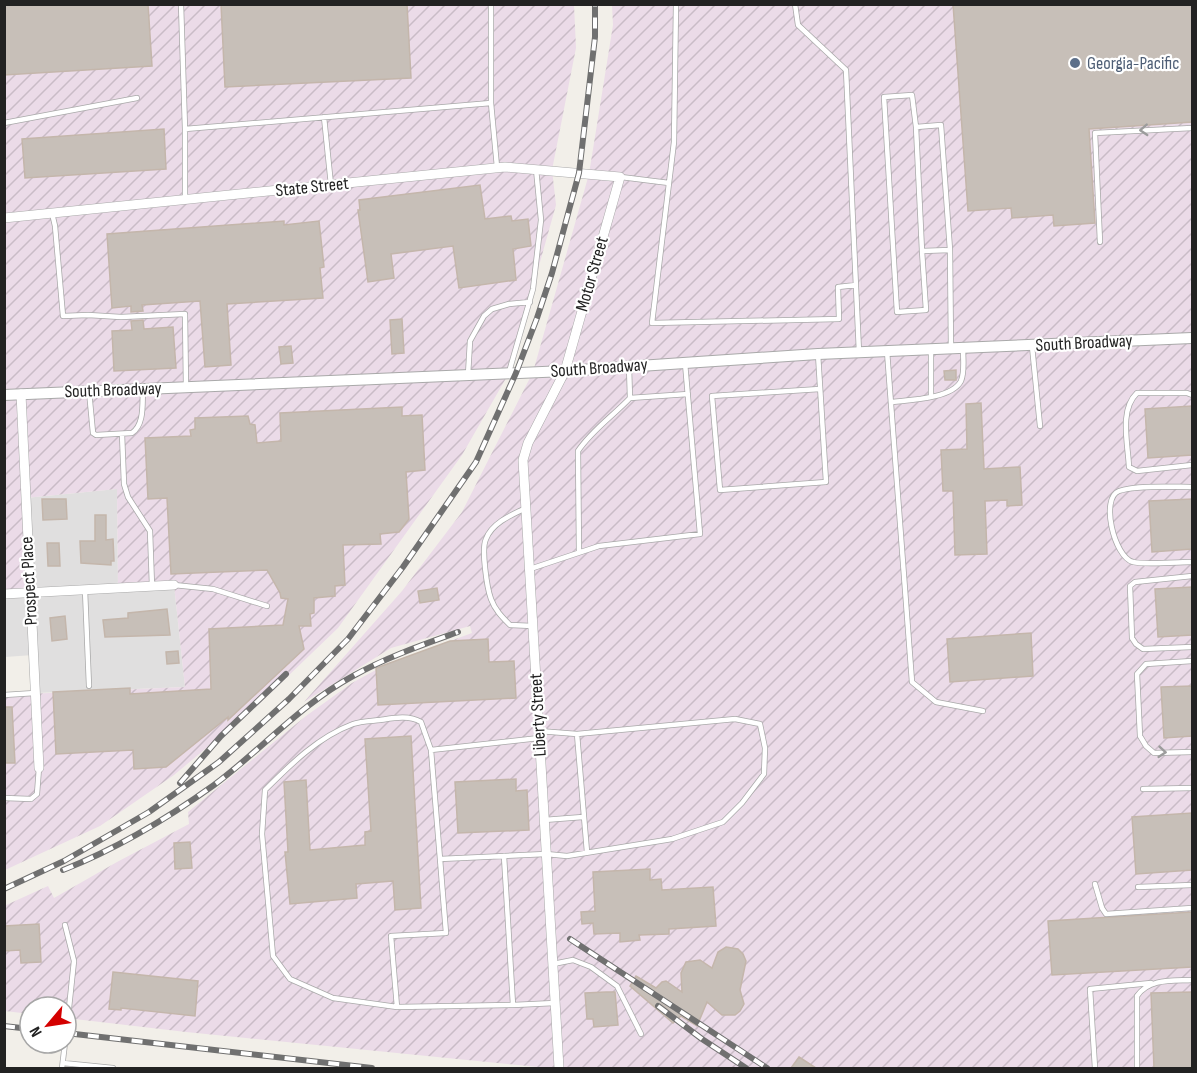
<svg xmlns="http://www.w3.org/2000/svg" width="1197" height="1073" viewBox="0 0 1197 1073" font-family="'Sofia Sans Condensed',sans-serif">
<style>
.residential{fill:#e0dfdf}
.industrial{fill:url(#industrial-furrows)}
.building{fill:#c7bfb8;stroke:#c4b6ab;stroke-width:1.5}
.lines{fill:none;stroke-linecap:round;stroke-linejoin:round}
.service-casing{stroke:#a9a9a9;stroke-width:6}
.minor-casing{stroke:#a9a9a9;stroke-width:10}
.tertiary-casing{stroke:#a9a9a9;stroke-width:12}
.service{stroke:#fff;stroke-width:4.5}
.minor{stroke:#fff;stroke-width:9}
.tertiary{stroke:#fff;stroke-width:10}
.rail-casing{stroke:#707070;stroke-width:6}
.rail{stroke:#fff;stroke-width:4;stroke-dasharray:11;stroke-linecap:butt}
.oneway{stroke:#9c9c9c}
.service-dot{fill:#5c6f8a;stroke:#fff;stroke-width:2}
.labels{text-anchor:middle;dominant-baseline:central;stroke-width:4.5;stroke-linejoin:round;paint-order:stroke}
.service-label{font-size:18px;fill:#4e5e75;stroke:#fff;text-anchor:start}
.street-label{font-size:18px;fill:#222;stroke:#fff}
</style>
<defs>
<pattern id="industrial-furrows" width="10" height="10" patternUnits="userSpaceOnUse" patternTransform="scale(1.5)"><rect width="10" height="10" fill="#ebdbe8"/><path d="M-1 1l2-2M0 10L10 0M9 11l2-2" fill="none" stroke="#c9bcc7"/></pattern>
</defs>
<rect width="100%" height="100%" fill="#f2efe9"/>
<!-- residential -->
<path class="residential" d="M117,489L118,588L174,585L185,687L35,693L33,655L5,657V594L25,498Z"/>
<!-- industrial -->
<path class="industrial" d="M5,5H574L576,48L552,170L556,205L509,373L462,455L338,628L259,704L174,775L100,826L5,870L4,695L185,687L174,585L118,588L117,489L25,498L29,592L5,594Z
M612,5H1192V1068H548L186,1032L66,1018V1007H30V1014L5,1011L4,906L48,886L54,898L117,862L189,824L188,812L306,716L352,683L385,665L472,633L470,626L391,648L304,702L402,591L462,512L533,372L589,174L613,25Z"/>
<!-- building -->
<path class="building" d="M4,4H148L152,66L4,75Z
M221,4H407L411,78L225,87Z
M953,4H1192V122L1089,129L1095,223L1054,226L1053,215L1012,218L1011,208L968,211Z
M164,129L166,169L25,178L22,139Z
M480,185L485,219L511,216L512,221L528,219L531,246L513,249L516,280L459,288L453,246L391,254L394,278L368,282L358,210H360L359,200Z
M284,221V225L319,221L324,267L320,268L323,298L227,304L231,365L205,367L200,301L142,305L143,311L131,312V306L112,308L107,234Z
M402,319L404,353L392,354L390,320Z
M143,320L144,329L173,327L176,368L114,371L112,331L132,330L131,321Z
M291,346L293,363L281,364L279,347Z
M956,370V380H945L944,371Z
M981,403L984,469L1020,467L1022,505L1007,506V500L985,501L987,554L955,555L953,491H943L941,450L967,449L966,404Z
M1192,406V455L1148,458L1145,409Z
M402,407V416L422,415L425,470L406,472L409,519L399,532L380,534L381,544L343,545L345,585L335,586V596L314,598V613L310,614L311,626H299L304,649L228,720V717L166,767L134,769L133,750L56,754L53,692L130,688V694L211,689L209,629L283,625L288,599L281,598L280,593L267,570L171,574L167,498L148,499L145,438L191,436L190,430L195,429V418L248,416L250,424L255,425L257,443L281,441L280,413Z
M42,499H66L67,519L43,520Z
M1192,499V549L1152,552L1149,501Z
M95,515H106V540L113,539L114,561H111V565L81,563L80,541H95Z
M47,543H59L60,566H48Z
M1192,587V635L1158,637L1155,589Z
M437,588L439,600L420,603L418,591Z
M167,609L170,635L105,637L103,620L128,618V613Z
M65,616L67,639L52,641L50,618Z
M1031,633L1033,676L950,682L947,639Z
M488,639L489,662L514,661L516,698L378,705L376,668L450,641Z
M178,651L179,663L167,664L166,652Z
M1192,686V736L1164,738L1161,687Z
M4,707H12L15,763H4Z
M411,736L421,908L395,910L393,881L356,884L357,898L290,904L285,852H288L284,782L306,780L310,850L365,845V832L371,831L365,739Z
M516,779V791L527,790L529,830L458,833L455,782Z
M1192,813V870L1136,874L1132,817Z
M190,842L192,868L175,869L174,843Z
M650,869V880L661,879L662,890L713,887L716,926L669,929V934L639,935L640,940L620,942V933L594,934L593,923L582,924L581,912L595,911L593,872Z
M1192,912V967L1052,975L1048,921Z
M39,924L41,962L21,963L20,950L4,951V926Z
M726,947L738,949L743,954L746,961L740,990L744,1004L740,1011L735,1015H722L707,1002L697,1026L681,1016L673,1023L630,986L636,976L656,988L662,982L666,981L682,992L681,973L686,962L700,960L712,968L718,952Z
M113,972L198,981L195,1016L121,1008V1010L109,1009Z
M606,992H615L618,1025L594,1027L593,1019H587L585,993Z
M1192,992V1068H1154L1151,993Z
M799,1057L816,1068H791Z"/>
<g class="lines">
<defs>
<path id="service" d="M181,4L185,129
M676,4L674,142L652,323L839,319L838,287L856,285
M795,4L798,25L846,70L859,352
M491,103V4
M324,117L331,185
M4,123L137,98
M916,127L941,125L950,250
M621,177L669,183
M185,200V129L491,103L497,167
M52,213L55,226L63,316L88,315L121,317L185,314L186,387
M1100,242L1095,133L1192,128
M922,251L916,127L912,95L884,97L897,312L926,310L922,251L950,250L951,349
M1032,346L1040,426
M887,351L912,682L936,702L983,711
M818,354L826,482L720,490L712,396L820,389
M509,372L533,289L541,220L536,169
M468,375L470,341L484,316L492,309L509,304L530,302
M89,391L93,433L96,435L132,433C145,424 142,403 143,389
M1192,395L1187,393H1137C1119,410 1128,444 1129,467L1137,471L1192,465
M931,397V350
M630,398L688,394
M891,402C908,400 952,399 961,381C965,372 963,359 963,348
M122,434L124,484L128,497L150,531L152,586
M1192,487C1173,487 1136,485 1119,491C1100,498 1114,557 1133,562C1143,565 1181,562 1192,562
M526,508C511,515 492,523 486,539C481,549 487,588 491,599C495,610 502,617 510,625L533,626
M579,552L578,451C592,430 613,416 630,398L629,367
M530,569L599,546L700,534L685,363
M1192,576L1135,582L1130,586L1132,638L1136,644L1143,649L1192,647
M174,585L213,589L267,606
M85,590L89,686
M1192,661L1146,664L1137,674L1140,736L1146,746L1154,753L1192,752
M4,695L35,693
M539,731L577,734L587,852
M539,738L431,750L440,859L546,854L567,856L672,839L723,822L742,803L764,774L765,748L760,724L735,719L577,734
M1143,789L1192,788
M4,798L31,799L37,794L39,768
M544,820L583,817
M504,856L513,1005L555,1003
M440,859L446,933L391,936L397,1007L513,1005
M1095,884L1102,908L1106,914L1192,908
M1138,887L1192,885
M65,925L74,961L66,1036
M553,964L573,960L591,967L617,986L641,1034
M397,1007L333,998L290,979L273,956L262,834L265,790C291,764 318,737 353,724C361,721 371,721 380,720C394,718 408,715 421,722L431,750
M63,1063L113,1068
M62,1068L65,1043
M1095,1068L1090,989L1151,983
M1137,1068V996C1149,978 1173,981 1192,980"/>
<path id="minor" d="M4,218L505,167L620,177L565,371L528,443L523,460L559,1068
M21,394L39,768
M4,594L174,585"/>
<path id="tertiary" d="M4,395L565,371L818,354L1192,338"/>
</defs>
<!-- service casing -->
<use href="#service" class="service-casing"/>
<!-- minor casing -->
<use href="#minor" class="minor-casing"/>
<!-- tertiary casing -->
<use href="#tertiary" class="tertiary-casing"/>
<!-- service -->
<use href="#service" class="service"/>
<!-- minor -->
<use href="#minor" class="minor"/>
<!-- tertiary -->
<use href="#tertiary" class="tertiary"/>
<defs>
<path id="rail" d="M180,783L221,736L286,674
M63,870C116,849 168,818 214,785C261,750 301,704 353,676C387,657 422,645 458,632
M4,889L64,861L149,812L219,762L289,699L348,639L403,567L476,462L516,373L537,318L552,273L579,173L595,37V4
M570,939L767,1068
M658,1006L702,1039L746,1068
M4,1026L30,1029
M66,1033L372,1068"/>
</defs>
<!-- rail casing -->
<use href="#rail" class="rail-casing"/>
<!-- rail -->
<use href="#rail" class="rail"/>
</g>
<!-- one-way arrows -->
<defs><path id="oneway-chevron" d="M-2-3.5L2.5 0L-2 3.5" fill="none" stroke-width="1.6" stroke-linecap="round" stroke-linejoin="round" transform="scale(1.5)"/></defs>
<g class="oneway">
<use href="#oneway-chevron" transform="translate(1144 130) rotate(177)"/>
<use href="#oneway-chevron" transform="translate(1162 752) rotate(5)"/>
</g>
<!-- markers -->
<circle class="service-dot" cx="1075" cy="63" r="6"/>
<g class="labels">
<!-- service labels -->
<g class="service-label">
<text x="1087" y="63">Georgia-Pacific</text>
</g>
<!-- street labels -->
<g class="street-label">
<text transform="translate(312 187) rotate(-6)">State Street</text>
<text transform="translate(592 274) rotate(-74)">Motor Street</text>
<text transform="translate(1084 343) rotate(-3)">South Broadway</text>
<text transform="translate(599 368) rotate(-4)">South Broadway</text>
<text transform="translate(113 390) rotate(-2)">South Broadway</text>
<text transform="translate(29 581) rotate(-93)">Prospect Place</text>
<text transform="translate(538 715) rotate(-93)">Liberty Street</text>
</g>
</g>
<!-- border -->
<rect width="1197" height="1073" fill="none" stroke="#222222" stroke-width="12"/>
<!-- north arrow -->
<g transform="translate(48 1025) rotate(241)"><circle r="28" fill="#ffffff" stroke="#a7a7a7" stroke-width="1.5"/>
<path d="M0-4.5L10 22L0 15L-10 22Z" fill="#d40000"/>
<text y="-9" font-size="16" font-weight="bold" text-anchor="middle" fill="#222222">N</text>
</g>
</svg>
